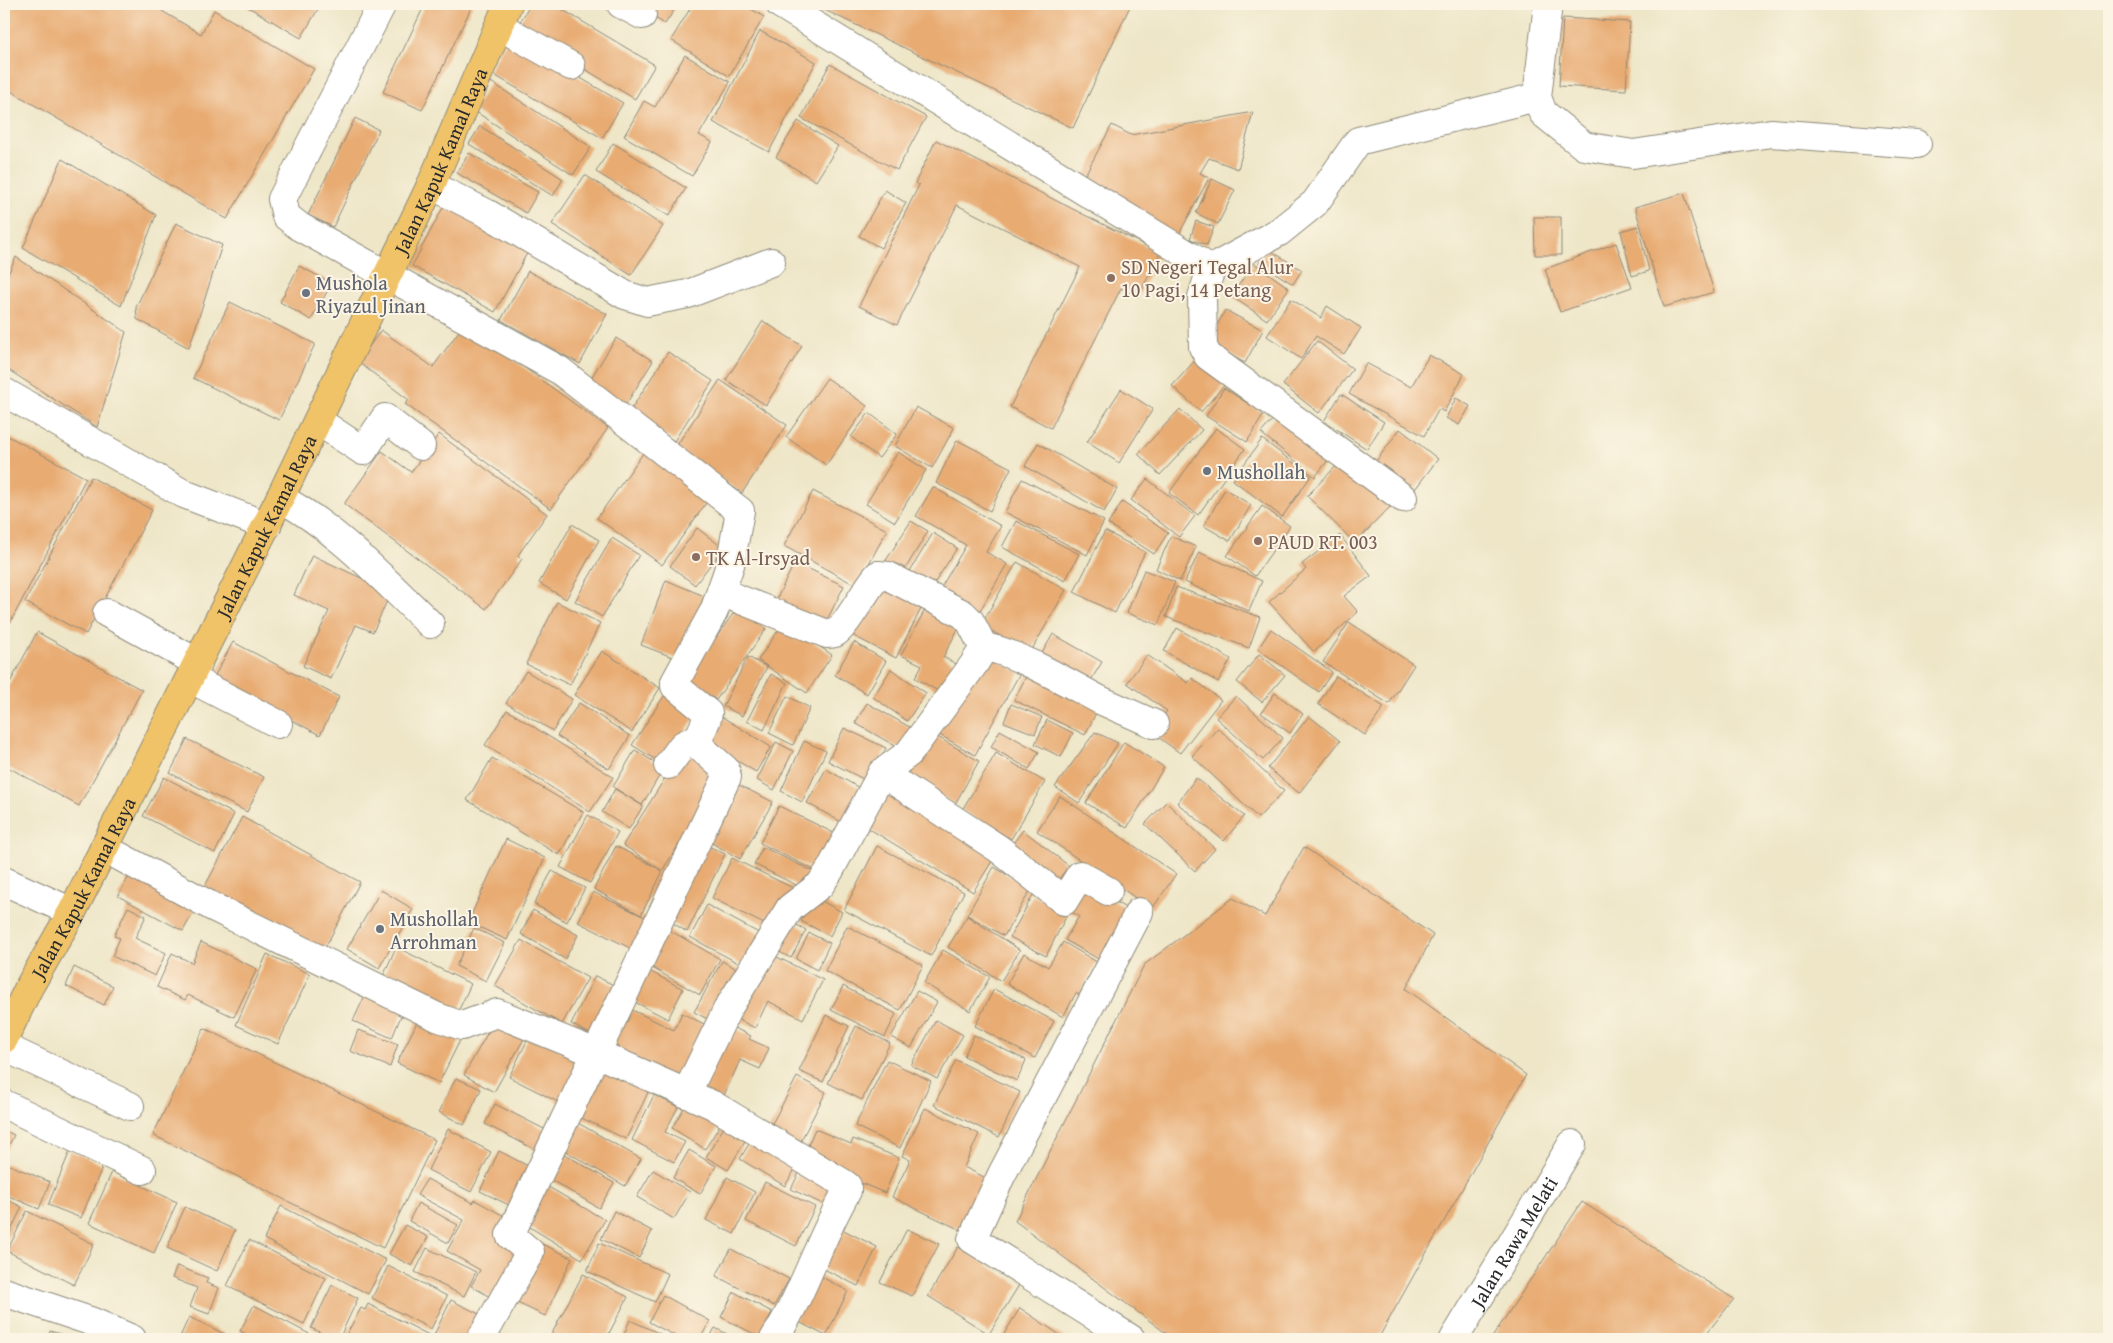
<svg xmlns="http://www.w3.org/2000/svg" width="2113" height="1343" viewBox="0 0 2113 1343" font-family="'Gentium Book Plus',serif">
<style>
.building{fill:#e8ac73}
.lines{fill:none;stroke-linecap:round;stroke-linejoin:round}
.minor-casing{stroke:#8c8879;stroke-width:30}
.major-casing{stroke:#8c8879;stroke-width:30}
.minor{stroke:#fff;stroke-width:28}
.major{stroke:#f0c369;stroke-width:28}
.education-dot{fill:#8d6e63;stroke:#fcf5e5;stroke-width:2}
.worship-dot{fill:#6b7280;stroke:#fcf5e5;stroke-width:2}
.labels{text-anchor:middle;dominant-baseline:central;stroke-width:4;stroke-linejoin:round;paint-order:stroke}
.street-label{font-size:20px;fill:#2b2b2b;stroke:#fcf5e5}
.education-label{font-size:20px;fill:#785e54;stroke:#fcf5e5;text-anchor:start}
.worship-label{font-size:20px;fill:#5b616d;stroke:#fcf5e5;text-anchor:start}
</style>
<rect width="100%" height="100%" fill="#fcf5e5"/>
<filter id="ink" filterUnits="userSpaceOnUse"><feTurbulence type="fractalNoise" baseFrequency=".02" numOctaves="2"/><feDisplacementMap in="SourceGraphic" scale="10" xChannelSelector="R" yChannelSelector="G"/><feConvolveMatrix kernelMatrix="1 2 1 2 8 2 1 2 1" color-interpolation-filters="sRGB"/></filter>
<filter id="wash" filterUnits="userSpaceOnUse"><feTurbulence type="fractalNoise" baseFrequency=".0096" numOctaves="4" result="noise"/><feDisplacementMap in="SourceGraphic" scale="20" xChannelSelector="R" yChannelSelector="G"/><feGaussianBlur stdDeviation="1.12" result="paint"/><feColorMatrix in="noise" values="0 0 0 0 0 0 0 0 0 0 0 0 0 0 0 0 0 1.4 0 .05"/><feComposite in="paint" operator="in"/></filter>
<g filter="url(#wash)">
<rect width="100%" height="100%" fill="#eee6c7"/>
<g id="blocks">
<!-- building -->
<path class="building" d="M4,4H150L201,34L214,10L314,69L227,219L4,87Z
M243,4H321L301,38Z
M425,4H473L422,110L383,92Z
M531,4H553L655,65L635,99L516,28Z
M632,4H678L665,24Z
M693,4H743L764,17L729,76L671,40Z
M812,4H1131L1073,128Z
M1563,18L1630,22L1626,90L1559,86Z
M760,31L816,62L769,152L713,122Z
M509,36L623,103L602,138L489,72Z
M685,55L730,82L699,135L712,142L692,176L624,136L644,101L655,107Z
M830,64L926,117L897,170L801,118Z
M491,82L591,147L573,175L473,110Z
M1253,112L1238,169L1209,158L1200,173L1209,178L1178,236L1080,184L1112,125L1131,135Z
M355,118L379,130L333,227L308,215Z
M798,121L838,146L816,181L776,157Z
M480,126L563,179L553,196L469,144Z
M936,140L1160,253L1138,297L1121,288L1051,428L1010,407L1080,267L957,205L897,325L859,306L919,185L915,183Z
M613,143L686,188L669,216L596,172Z
M469,153L538,192L526,213L457,173Z
M62,159L156,215L121,306L23,248Z
M585,175L663,226L631,275L552,224Z
M1212,179L1235,190L1218,224L1196,213Z
M885,190L906,203L881,248L859,236Z
M1684,193L1714,292L1664,307L1635,207Z
M447,200L531,246L495,312L412,266Z
M1534,217H1561V255H1535Z
M1196,221L1214,227L1207,245L1190,239Z
M176,223L222,245L189,348L137,319L136,307Z
M1638,226L1649,271L1632,276L1621,231Z
M1616,243L1632,287L1560,312L1545,269Z
M1268,249L1302,270L1293,284L1259,263Z
M16,257L126,332L97,427L4,367V283Z
M1254,263L1289,288L1267,320L1231,296Z
M299,266L332,283L311,320L280,302Z
M528,271L607,314L580,364L501,320Z
M1291,299L1321,318L1327,306L1361,328L1344,354L1316,336L1301,359L1267,336Z
M230,302L315,344L279,420L193,378Z
M1225,310L1263,330L1245,363L1208,343Z
M763,321L802,346L766,405L726,380Z
M464,324L608,428L551,509L405,404L409,400L358,362L381,330L433,367Z
M616,338L653,361L623,409L586,386Z
M1317,341L1353,369L1319,413L1283,385Z
M668,352L713,381L674,441L630,411Z
M1429,355L1464,374L1444,412L1439,409L1424,436L1349,394L1366,363L1411,387Z
M1198,357L1227,382L1201,412L1172,386Z
M827,378L867,406L826,465L786,437Z
M720,380L787,425L742,493L675,448Z
M1224,388L1264,414L1247,442L1206,416Z
M1121,389L1153,409L1119,463L1087,442Z
M1341,394L1384,422L1367,449L1324,421Z
M1456,398L1470,406L1459,425L1446,418Z
M916,407L954,428L932,468L895,446Z
M1180,409L1202,430L1160,475L1138,454Z
M1280,411L1333,454L1315,477L1261,433Z
M869,413L897,434L879,458L851,437Z
M1216,428L1245,449L1198,515L1169,493Z
M1400,429L1438,459L1409,497L1371,468Z
M4,434L86,478L10,623L4,619Z
M439,434L547,514L518,555L522,559L486,609L344,504L382,451L411,472Z
M1262,439L1311,476L1282,517L1233,480Z
M957,440L1011,468L990,511L936,483Z
M1038,443L1117,489L1104,512L1025,466Z
M649,445L714,492L662,565L597,518Z
M898,452L926,470L895,522L866,504Z
M1344,458L1392,505L1355,543L1307,496Z
M91,477L152,510L86,634L25,602Z
M1022,479L1104,521L1087,555L1005,512Z
M1147,479L1195,516L1179,537L1131,500Z
M933,487L1001,526L986,552L1007,564L975,619L936,596L966,545L916,516Z
M1225,489L1251,505L1230,541L1204,526Z
M813,491L887,530L857,586L784,546Z
M1122,502L1168,533L1154,554L1108,524Z
M1262,506L1290,526L1255,576L1227,556Z
M911,521L928,531L901,576L883,565Z
M1016,521L1079,554L1065,581L1002,547Z
M572,524L599,540L566,599L539,583Z
M697,528L723,548L695,585L670,566Z
M1105,531L1145,552L1115,613L1074,592Z
M933,533L957,548L930,590L907,576Z
M1340,535L1371,576L1344,596L1358,612L1314,652L1269,602L1306,569L1302,564Z
M1171,536L1196,547L1180,581L1156,569Z
M612,538L639,555L602,617L575,601Z
M1199,552L1262,581L1249,611L1185,582Z
M312,555L391,592L373,632L356,625L331,679L303,666L329,611L294,595Z
M795,562L844,586L823,628L774,604Z
M1017,562L1066,590L1030,653L981,625Z
M1144,570L1175,582L1158,625L1127,613Z
M666,580L704,596L680,660L641,645Z
M880,581L924,603L896,658L852,635Z
M1176,587L1260,617L1249,648L1166,617Z
M930,600L964,618L943,657L964,668L949,697L915,678L922,665L901,655Z
M557,602L600,623L570,685L526,664Z
M737,608L766,629L716,700L687,679Z
M784,622L832,655L807,693L758,660Z
M1349,622L1414,665L1389,704L1323,662Z
M1177,628L1231,659L1218,682L1164,651Z
M1271,629L1332,672L1319,692L1258,649Z
M37,632L142,690L79,806L4,765V694Z
M1053,634L1102,662L1085,690L1037,662Z
M233,642L339,697L320,735L213,679Z
M854,642L886,661L867,694L835,675Z
M602,651L660,688L632,732L574,695Z
M983,652L1020,673L975,755L938,734Z
M1259,654L1285,675L1262,702L1237,682Z
M1147,655L1188,683L1192,678L1221,700L1180,753L1151,732L1167,711L1127,683Z
M748,657L767,667L742,716L723,706Z
M1031,667L1101,703L1085,735L1014,700Z
M891,669L926,693L907,721L873,697Z
M526,671L572,699L553,731L506,703Z
M771,674L787,683L764,730L747,721Z
M1336,676L1384,707L1365,735L1318,704Z
M666,693L697,714L664,765L632,745Z
M1275,693L1303,714L1290,733L1261,713Z
M787,696L810,708L793,745L769,733Z
M1236,696L1283,738L1263,760L1216,718Z
M579,703L630,736L609,769L557,736Z
M867,703L915,730L904,751L855,723Z
M1011,704L1042,717L1035,734L1004,722Z
M507,710L613,777L590,812L485,745Z
M719,715L771,747L756,772L704,741Z
M1309,716L1340,741L1299,793L1268,768Z
M1047,720L1073,733L1061,757L1035,744Z
M844,728L886,748L869,782L828,761Z
M1218,728L1284,791L1258,818L1192,756Z
M1000,730L1039,752L1029,769L991,747Z
M1095,732L1118,743L1079,803L1055,787Z
M931,733L979,761L955,804L906,776Z
M187,739L264,777L247,812L170,773Z
M804,741L826,751L802,802L781,791Z
M776,742L793,751L774,790L757,780Z
M1124,742L1164,767L1127,828L1086,803Z
M684,748L724,773L662,871L623,845Z
M635,750L664,768L642,805L613,787Z
M996,753L1045,782L1011,839L962,810Z
M492,758L583,812L559,855L467,800Z
M826,769L863,790L845,824L807,803Z
M164,777L234,814L215,853L143,816Z
M1196,778L1244,816L1224,841L1177,803Z
M735,783L773,802L740,859L703,838Z
M887,786L997,853L973,892L863,825Z
M615,789L643,806L629,829L602,812Z
M1060,796L1176,874L1152,909L1037,831Z
M1166,802L1215,849L1195,871L1145,824Z
M779,806L842,837L824,875L760,843Z
M588,815L618,832L590,883L560,867Z
M242,817L360,882L322,953L204,888Z
M1023,830L1069,866L1053,886L1007,851Z
M506,839L545,858L507,940L468,922Z
M700,842L725,854L687,932L665,918Z
M616,846L663,871L641,915L594,889Z
M877,846L964,892L931,956L844,910Z
M763,847L812,871L804,889L754,864Z
M1304,847L1433,935L1406,989L1526,1075L1378,1339H1174L1015,1221L1144,965L1233,898L1265,916Z
M732,858L793,888L774,929L712,898Z
M994,867L1031,889L1004,936L967,915Z
M133,869L198,904L183,931L118,896Z
M552,871L585,888L567,922L534,904Z
M1082,883L1131,911L1102,961L1065,940L1079,916L1067,910Z
M381,890L413,909L379,968L347,949Z
M593,892L655,922L640,953L578,922Z
M1033,895L1068,913L1046,956L1010,937Z
M814,897L842,912L830,936L801,921Z
M707,905L768,938L751,970L690,937Z
M128,907L146,916L135,938L166,953L155,976L112,956L120,938L114,936Z
M533,910L578,935L565,959L521,934Z
M967,916L1020,950L1001,981L948,947Z
M788,920L806,930L791,958L772,948Z
M662,926L720,959L700,995L642,962Z
M847,926L923,965L900,1010L825,971Z
M474,928L505,943L486,981L456,966Z
M809,933L830,943L817,970L796,959Z
M521,940L588,978L562,1024L495,986Z
M201,942L257,969L234,1017L188,995L185,1000L157,987L172,953L192,963Z
M1063,942L1097,962L1079,995L1076,993L1063,1017L1007,984L1024,953L1048,967Z
M396,947L471,984L455,1018L381,981Z
M943,950L990,977L970,1011L924,983Z
M767,952L823,980L803,1019L768,1001L755,1028L731,1016Z
M267,954L310,974L278,1044L236,1025Z
M722,961L744,973L717,1024L694,1012Z
M74,967L113,986L104,1005L66,986Z
M642,967L683,989L668,1019L625,997Z
M595,976L618,987L594,1036L571,1024Z
M843,986L896,1014L885,1037L831,1010Z
M368,989L405,1006L392,1038L353,1021Z
M994,989L1054,1021L1035,1058L975,1026Z
M917,991L937,1002L911,1048L891,1037Z
M626,1007L674,1030L682,1013L712,1028L687,1086L604,1046Z
M421,1014L463,1034L439,1083L397,1063Z
M826,1015L849,1026L823,1082L799,1071Z
M496,1018L526,1035L494,1092L464,1075Z
M936,1020L963,1035L937,1079L911,1065Z
M724,1023L751,1036L749,1039L769,1048L760,1069L740,1060L721,1102L694,1089Z
M856,1026L890,1043L862,1100L828,1083Z
M204,1028L435,1140L383,1248L153,1135Z
M358,1030L398,1044L390,1067L350,1051Z
M530,1035L583,1062L562,1104L509,1077Z
M974,1035L1026,1060L1017,1081L964,1056Z
M887,1060L931,1081L900,1148L855,1126Z
M956,1060L1020,1092L999,1137L934,1105Z
M597,1062L650,1088L626,1139L573,1114Z
M797,1077L826,1092L797,1148L767,1133Z
M456,1078L481,1089L464,1125L439,1112Z
M654,1095L678,1107L665,1132L685,1142L674,1162L632,1140Z
M688,1101L722,1122L705,1149L672,1128Z
M495,1104L550,1132L540,1152L485,1124Z
M925,1108L979,1134L964,1167L996,1183L971,1235L892,1197L910,1160L902,1156Z
M571,1119L641,1159L625,1186L555,1145Z
M727,1122L749,1134L728,1170L706,1157Z
M448,1129L491,1152L471,1192L428,1170Z
M815,1129L851,1144L853,1139L899,1158L885,1193L839,1174L804,1155Z
M4,1130L14,1135L4,1155Z
M753,1137L798,1164L785,1186L740,1159Z
M689,1150L716,1166L700,1194L673,1178Z
M70,1151L103,1165L81,1218L48,1205Z
M499,1151L536,1170L517,1209L480,1191Z
M559,1151L614,1183L599,1208L544,1176Z
M5,1163L50,1182L39,1209L4,1194Z
M802,1167L841,1189L827,1206L791,1189Z
M653,1170L690,1192L674,1219L637,1197Z
M112,1172L177,1202L154,1253L89,1223Z
M727,1177L755,1192L734,1234L706,1220Z
M427,1179L473,1203L475,1200L513,1221L525,1250L498,1301L471,1286L480,1270L447,1251L464,1220L417,1195Z
M765,1182L815,1207L796,1246L746,1221Z
M545,1185L605,1220L582,1259L523,1223Z
M4,1198L22,1207L4,1245Z
M1582,1202L1734,1299L1702,1339H1491Z
M418,1203L458,1225L448,1243L409,1221Z
M281,1206L386,1260L368,1294L264,1239Z
M185,1207L235,1230L217,1271L167,1248Z
M27,1211L94,1244L74,1285L7,1251Z
M614,1211L652,1231L639,1258L601,1239Z
M405,1225L428,1237L412,1266L389,1254Z
M834,1225L877,1247L858,1286L814,1264Z
M907,1229L939,1244L912,1296L880,1282Z
M249,1240L326,1278L304,1324L227,1286Z
M538,1242L572,1258L545,1316L511,1300Z
M599,1243L668,1274L655,1302L587,1271Z
M958,1247L1019,1285L989,1334L928,1296Z
M427,1248L476,1272L464,1296L415,1272Z
M731,1249L789,1279L774,1306L716,1276Z
M177,1266L208,1278L206,1283L219,1288L209,1314L190,1307L197,1288L172,1278Z
M388,1266L447,1296L431,1329L372,1298Z
M583,1274L628,1297L606,1339H549Z
M818,1275L848,1291L826,1336L795,1320Z
M332,1285L358,1298L339,1339H334L311,1328Z
M734,1292L772,1312L760,1337L721,1317Z
M663,1295L710,1321L700,1339H681L649,1322Z
M451,1300L485,1317L474,1339H432Z
M368,1304L429,1335L427,1339H344L361,1308L365,1310Z
M254,1305L319,1339H256L240,1331Z
M1020,1308L1066,1339H1001Z
M189,1317L231,1337L230,1339H179Z
M630,1320L667,1337L665,1339H622Z
M715,1328L737,1339H709Z
M50,1331L77,1339H48Z"/>
</g>
</g>
<g filter="url(#ink)">
<use href="#blocks" fill-opacity="0" stroke="#8c8879" stroke-width="1"/>
<g class="lines">
<defs>
<g id="minor">
<path d="M382,4L282,199L286,216L300,227L559,370L740,511L730,565L714,611L675,682V686L708,713C707,726 695,735 701,748L725,769L727,777L510,1235L530,1252L481,1339"/>
<path d="M621,4L642,15"/>
<path d="M780,4L1211,269"/>
<path d="M1548,4L1537,97L1543,113L1584,146L1633,154L1771,133L1917,144"/>
<path d="M499,26L571,66"/>
<path d="M431,185L488,214L625,295L647,302L688,294L771,262"/>
<path d="M4,392L184,494L267,526"/>
<path d="M318,421L363,451L385,418L421,446"/>
<path d="M280,498C338,529 384,580 430,624"/>
<path d="M1403,498L1208,356L1203,347L1202,297L1211,269L1279,232L1315,203L1358,141L1537,97"/>
<path d="M721,592L827,634C829,634 832,634 835,633C846,627 867,587 878,575L888,576L963,614L970,621L984,648"/>
<path d="M107,613L198,663"/>
<path d="M191,679L278,724"/>
<path d="M668,765L683,745L698,738"/>
<path d="M882,773L909,753L974,664L984,648C1008,647 1075,687 1100,700C1118,708 1136,716 1154,724"/>
<path d="M104,848L213,907L437,1017L462,1026L497,1013L596,1053L713,1105L843,1183L847,1186V1191C819,1239 804,1293 774,1339"/>
<path d="M4,881L72,912"/>
<path d="M4,1047L130,1106"/>
<path d="M686,1094L727,1010L790,908L820,885L830,870L882,773L999,849L1064,901L1080,875L1108,891"/>
<path d="M4,1104L142,1170"/>
<path d="M4,1292L93,1322L132,1339"/>
<path d="M1131,1339L972,1239L1002,1174L1139,912"/>
<path id="s1" d="M1454,1339L1572,1144"/>
</g>
<g id="major">
<path id="s2" d="M4,1039L29,987L72,912L280,498L431,185L508,4"/>
</g>
</defs>
<!-- minor casing -->
<use href="#minor" class="minor-casing"/>
<!-- major casing -->
<use href="#major" class="major-casing"/>
<!-- minor -->
<use href="#minor" class="minor"/>
<!-- major -->
<use href="#major" class="major"/>
</g>
</g>
<!-- markers -->
<g class="education-dot">
<circle cx="1111" cy="278" r="5"/>
<circle cx="1258" cy="541" r="5"/>
<circle cx="696" cy="557" r="5"/>
</g>
<g class="worship-dot">
<circle cx="306" cy="293" r="5"/>
<circle cx="1207" cy="471" r="5"/>
<circle cx="380" cy="929" r="5"/>
</g>
<g class="labels">
<!-- street labels -->
<g class="street-label">
<text stroke="none"><textPath href="#s2" startOffset="981">Jalan Kapuk Kamal Raya</textPath></text>
<text stroke="none"><textPath href="#s2" startOffset="576">Jalan Kapuk Kamal Raya</textPath></text>
<text stroke="none"><textPath href="#s2" startOffset="171">Jalan Kapuk Kamal Raya</textPath></text>
<text stroke="none"><textPath href="#s1" startOffset="114">Jalan Rawa Melati</textPath></text>
</g>
<!-- education labels -->
<g class="education-label">
<text x="1121" y="266">SD Negeri Tegal Alur<tspan x="1121" dy="23">10 Pagi, 14 Petang</tspan></text>
<text x="1268" y="541">PAUD RT. 003</text>
<text x="706" y="557">TK Al-Irsyad</text>
</g>
<!-- worship labels -->
<g class="worship-label">
<text x="316" y="282">Mushola<tspan x="316" dy="23">Riyazul Jinan</tspan></text>
<text x="1217" y="471">Mushollah</text>
<text x="390" y="918">Mushollah<tspan x="390" dy="23">Arrohman</tspan></text>
</g>
</g>
<!-- margin -->
<rect width="2113" height="1343" fill="none" stroke="#fcf5e5" stroke-width="20"/>
</svg>
